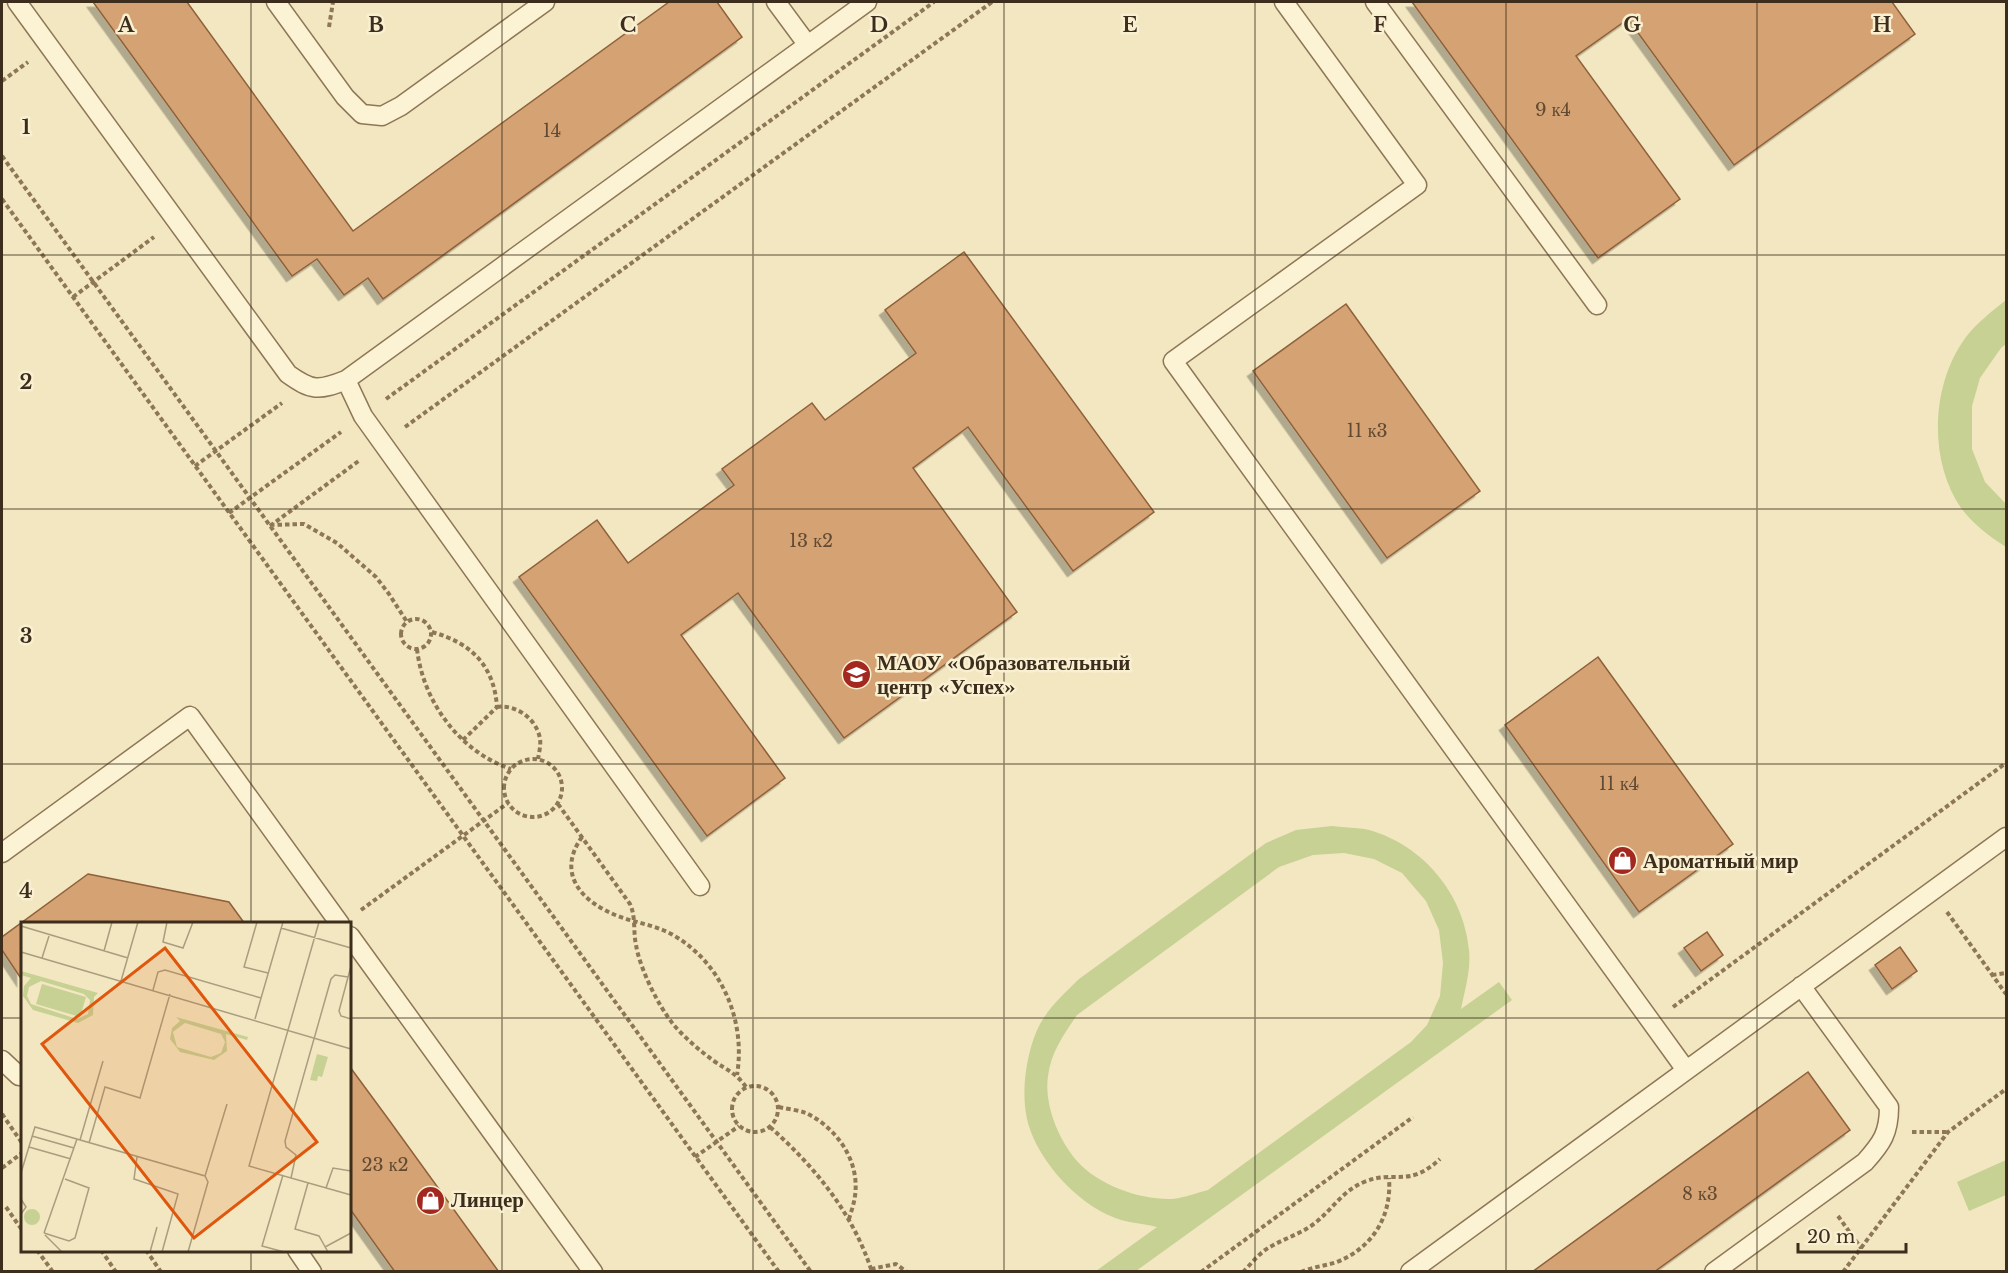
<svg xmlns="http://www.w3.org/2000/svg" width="2008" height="1273" viewBox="0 0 2008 1273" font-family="'Libre Baskerville',serif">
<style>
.green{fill:#c6d193;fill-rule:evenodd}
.building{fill:#d4a273;stroke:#8f613a;stroke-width:1.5;filter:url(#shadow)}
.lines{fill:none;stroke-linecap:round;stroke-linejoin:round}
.service-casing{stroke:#8e7756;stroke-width:21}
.path{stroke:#8e7756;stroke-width:4;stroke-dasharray:4.5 3;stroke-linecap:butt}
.service{stroke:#fcf3d5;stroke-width:18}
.grid{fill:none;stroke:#3c2d1c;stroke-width:1.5;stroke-opacity:0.55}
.labels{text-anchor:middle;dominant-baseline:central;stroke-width:5;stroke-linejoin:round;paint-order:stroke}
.number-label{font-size:18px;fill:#624a32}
.poi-label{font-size:21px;font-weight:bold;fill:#3c2d1c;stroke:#f9f0d1;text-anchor:start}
.inset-road{fill:none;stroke:#a99d7f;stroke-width:1.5}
.view{fill:#df570d;fill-opacity:0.15;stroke:#df570d;stroke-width:3}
.inset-edge{fill:none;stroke:#3c2d1c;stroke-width:3}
.grid-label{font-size:20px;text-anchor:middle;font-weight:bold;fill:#3c2d1c;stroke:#f9f0d1;stroke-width:5;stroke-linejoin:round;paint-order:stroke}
</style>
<defs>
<filter id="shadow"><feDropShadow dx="-5.5" dy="5.5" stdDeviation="0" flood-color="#0004"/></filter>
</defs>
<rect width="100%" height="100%" fill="#f2e7c1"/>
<!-- green -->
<path class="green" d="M2006,300V344L2001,348L1980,378L1972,406V449L1985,482L2006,504V547C1990,537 1973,524 1961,508C1928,460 1931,384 1966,337C1977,323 1992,311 2006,300Z
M1332,826C1344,828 1357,827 1369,830C1423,845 1464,894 1469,950C1471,970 1465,989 1461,1009L1499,982L1512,1000L1136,1271H1096L1157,1227C1145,1224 1132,1223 1121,1220C1081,1208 1039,1163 1028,1123C1020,1094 1026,1051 1040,1024C1050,1006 1065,993 1079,979L1266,843L1296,830ZM1344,853L1374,859L1402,873L1426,901L1439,930L1443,963L1440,996L1427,1025L1411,1042L1208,1190C1196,1193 1184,1198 1172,1199C1140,1200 1098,1185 1077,1161C1058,1139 1044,1104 1048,1076C1051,1052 1064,1034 1077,1015L1279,867L1313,855Z
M2006,1160V1195L1969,1211L1957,1182Z"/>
<!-- building -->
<path class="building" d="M93,2H187L353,231L669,2H717L742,37L383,299L368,278L344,295L317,259L292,276Z
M1412,2H1892L1915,34L1734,165L1628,19L1576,56L1680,199L1598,258Z
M964,252L1154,512L1073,571L968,427L913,468L1017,612L844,738L738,593L681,635L785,778L707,836L519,577L597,520L628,563L734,485L722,469L812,403L825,420L916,353L885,310Z
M1346,304L1480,491L1387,558L1253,371Z
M1598,657L1733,844L1639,912L1505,725Z
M88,874L229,902L245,924H22V980L2,950V937Z
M1707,932L1723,955L1701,971L1684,948Z
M1900,947L1917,971L1892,989L1875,965Z
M350,1067L389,1120L499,1272H395L350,1209Z
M1808,1072L1850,1130L1806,1162L1654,1272H1532Z"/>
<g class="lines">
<defs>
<path id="service" d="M17,2L288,374C312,391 318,391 346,380L867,2
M276,2L345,97L362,114L382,116L401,106L545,2
M776,2L807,44
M1284,2L1417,185L1173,361L1686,1070
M1375,2L1597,305
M346,380L363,416L700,886
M2,853L190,716L340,924
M350,936L593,1272
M2,1060L19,1076H22
M297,1250L312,1272
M1410,1272L2006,837
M1714,1272L1865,1162C1882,1143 1889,1133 1889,1107L1801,986"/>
</defs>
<!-- service casing -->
<use href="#service" class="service-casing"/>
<!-- path -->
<path class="path" d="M329,27L333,2
M2,81L28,62
M2,156L811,1272
M2,199L779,1272
M73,297L154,237
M386,399L934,2
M405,427L992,2
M195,466L282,403
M229,513L341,432
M270,525L304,524L337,543L376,577L389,594L407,622
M270,526L360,460
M401 634a15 15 0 1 1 30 0a15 15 0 1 1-30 0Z
M432,632C471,643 494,665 497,707L463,740
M417,649C423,702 460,752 511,769
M497,707C516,704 537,719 540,739C541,745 539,753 538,759
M504 788a29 29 0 1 1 58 0a29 29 0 1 1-58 0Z
M558,804L630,904C636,917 633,931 636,945C640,969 658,1005 673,1024C685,1038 699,1050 714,1061C727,1070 736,1073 746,1087
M582,837C556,873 581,902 618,916C636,923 656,925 673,935C722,963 746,1021 737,1075
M361,910L508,803
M1947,912L2006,994
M1992,975L2006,973
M1673,1007L2006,763
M732 1109a23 23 0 1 1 46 0a23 23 0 1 1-46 0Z
M779,1107C787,1109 798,1110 806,1113C837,1128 860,1161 855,1196C854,1204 851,1212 849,1219
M2,1114L22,1143
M770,1127C815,1167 853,1213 872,1272
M1912,1132H1947
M695,1157L739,1126
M2,1168L22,1153
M6,1207L22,1230
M1838,1216L1861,1248
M37,1250L53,1272
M101,1250L116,1272
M146,1250L161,1272
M871,1269L896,1264L907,1272
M1201,1272L1413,1117
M1243,1272C1251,1264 1260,1252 1270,1247C1285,1238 1301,1234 1315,1223C1332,1210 1342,1191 1364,1182C1396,1169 1407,1189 1440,1159
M1301,1272C1312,1267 1325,1266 1337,1262C1372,1248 1392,1217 1389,1178
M1843,1272L1948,1132L2006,1089"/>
<!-- service -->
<use href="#service" class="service"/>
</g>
<!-- grid -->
<path class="grid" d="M251,2V924M502,2V1272M753,2V1272M1004,2V1272M1255,2V1272M1506,2V1272M1757,2V1272M2,255H2006M2,509H2006M2,764H2006M2,1018H22M350,1018H2006M251,1250V1272"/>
<!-- icons -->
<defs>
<symbol id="school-disc" viewBox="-11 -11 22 22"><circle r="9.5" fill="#a22820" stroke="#f9f0d1"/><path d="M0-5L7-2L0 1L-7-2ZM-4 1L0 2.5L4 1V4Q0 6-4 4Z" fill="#fff"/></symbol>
<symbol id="shop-disc" viewBox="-11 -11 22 22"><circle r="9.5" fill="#a22820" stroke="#f9f0d1"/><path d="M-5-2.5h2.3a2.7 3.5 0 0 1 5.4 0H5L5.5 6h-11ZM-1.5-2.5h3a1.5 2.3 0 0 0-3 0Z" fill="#fff"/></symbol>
</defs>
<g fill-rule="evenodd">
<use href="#school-disc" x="840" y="658" width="33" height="33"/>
<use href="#shop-disc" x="1606" y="844" width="33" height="33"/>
<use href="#shop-disc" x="414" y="1184" width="33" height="33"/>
</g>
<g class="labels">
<!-- number labels -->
<g class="number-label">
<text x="1553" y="110">9 к4</text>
<text x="552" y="131">14</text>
<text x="1367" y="431">11 к3</text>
<text x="811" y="541">13 к2</text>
<text x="1619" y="784">11 к4</text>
<text x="385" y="1165">23 к2</text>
<text x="1700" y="1194">8 к3</text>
</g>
<!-- poi labels -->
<g class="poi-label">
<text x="877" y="663">МАОУ «Образовательный<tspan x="877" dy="24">центр «Успех»</tspan></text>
<text x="1643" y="861">Ароматный мир</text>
<text x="451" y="1200">Линцер</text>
</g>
</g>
<!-- overview -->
<g transform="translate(21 922)">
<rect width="330" height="330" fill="#f2e7c1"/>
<path d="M0,49L77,71L73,75L72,93L57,101L12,88L2,74L3,64L10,56L0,53ZM20,59L63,72L69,78L67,92L56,97L10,82L6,74L8,65ZM21,62L65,75L59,95L15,82ZM155,95L227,115L226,118L205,112L206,129L193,138L159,130L149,117L151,106L159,99ZM164,101L200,112L204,120L200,131L190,135L156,125L152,110ZM296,132L307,135L301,155L297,154L296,159L289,158ZM3 295a8 8 0 1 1 16 0a8 8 0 1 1-16 0Z" fill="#c6d193" fill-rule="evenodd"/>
<path class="inset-road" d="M146,0L142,20L162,26L172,0M236,0L223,45L247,51M298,0L228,244L330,273M0,4L107,36M260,6L330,26M83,29L91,0M0,30L330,127M21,36L28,14M330,44L318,89L320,94L330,97M100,59L117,0M132,68L137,50L144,48L240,76M234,97L262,0M11,214L53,226M59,218L82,139M68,221L84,165L119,176L149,72M8,225L50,237M116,235L113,257L157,272L141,330M0,251L14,205L184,254L187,260L167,330M262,253L241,324L263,330M184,254L206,182M270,256L275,233L265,225L264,219L310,57L314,53L327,55M287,261L274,307L298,314L307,330M305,266L312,246L330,249M0,277L5,285L0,292M23,311L48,319L54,316L68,266L44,257M23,311L56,217M24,313L41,330M304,325L330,311M129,330L136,305"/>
<path class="view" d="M144,26L296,220L173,316L21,122Z"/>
<rect width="330" height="330" class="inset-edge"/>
</g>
<g class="grid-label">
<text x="126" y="32">A</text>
<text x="376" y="32">B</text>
<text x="628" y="32">C</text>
<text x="879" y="32">D</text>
<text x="1130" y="32">E</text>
<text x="1380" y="32">F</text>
<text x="1632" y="32">G</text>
<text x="1882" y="32">H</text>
<text x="26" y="134">1</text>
<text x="26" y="389">2</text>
<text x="26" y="643">3</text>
<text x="26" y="898">4</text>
</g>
<!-- border -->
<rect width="2008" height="1273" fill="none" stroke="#3c2d1c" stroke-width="6"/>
<!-- scale -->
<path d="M1798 1243v9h108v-9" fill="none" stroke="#3c2d1c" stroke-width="3"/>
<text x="1807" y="1243" font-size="18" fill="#3c2d1c" stroke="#f9f0d1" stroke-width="4.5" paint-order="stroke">20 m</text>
</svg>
